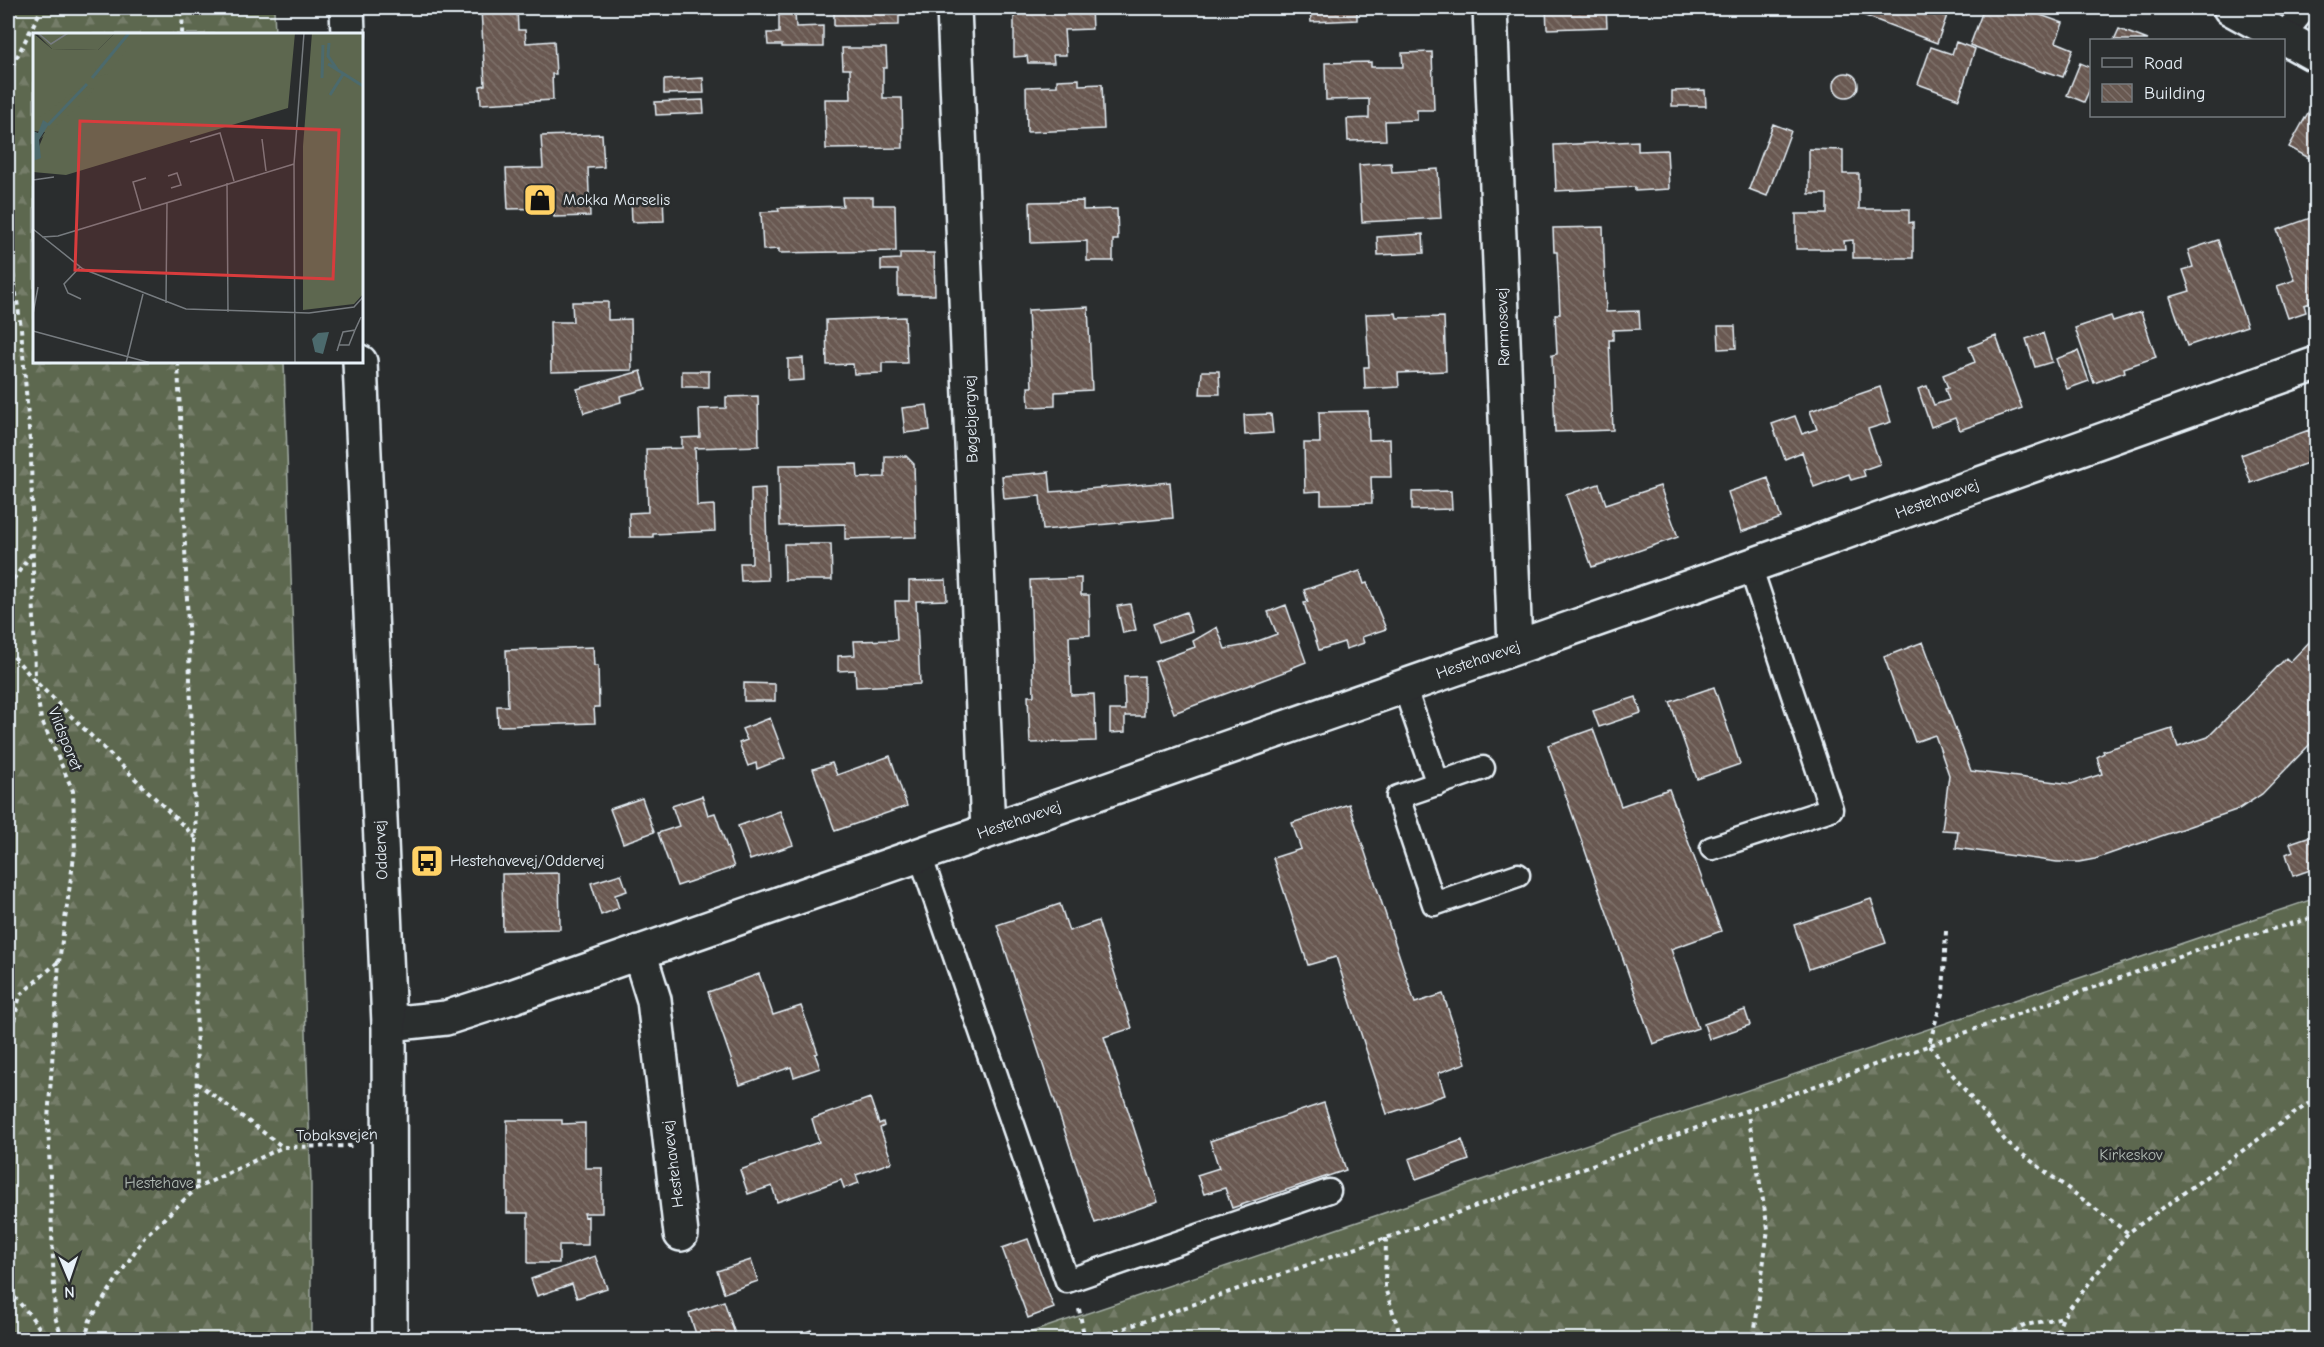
<svg xmlns="http://www.w3.org/2000/svg" width="2324" height="1347" viewBox="0 0 2324 1347" font-family="'Comic Neue',sans-serif">
<style>
.forest{fill:url(#forest-firs);stroke:#a2aca4;stroke-width:1.5}
.building{fill:url(#building-back-hatch);stroke:#e8f1f8;stroke-width:1.5}
.lines{fill:none;stroke-linecap:round;stroke-linejoin:round}
.lane-casing{stroke:#e8f1f8;stroke-width:27}
.street-casing{stroke:#e8f1f8;stroke-width:38}
.secondary-casing{stroke:#e8f1f8;stroke-width:38}
.path{stroke:#e8f1f8;stroke-width:4;stroke-dasharray:4.5 4.5;stroke-linecap:butt}
.lane{stroke:#2a2d2e;stroke-width:22}
.street{stroke:#2a2d2e;stroke-width:33}
.secondary{stroke:#2a2d2e;stroke-width:33}
.labels{text-anchor:middle;dominant-baseline:central;stroke-width:5;stroke-linejoin:round;paint-order:stroke}
.poi-label{font-size:16px;fill:#e8f1f8;stroke:#2a2d2e;text-anchor:start}
.street-label{font-size:16px;fill:#e8f1f8;stroke:#2a2d2e}
.park-label{font-size:16px;fill:#b0bab4;stroke:#2a2d2e}
.inset-river{fill:none;stroke:#4c6a6d;stroke-width:3}
.inset-road{fill:none;stroke:#767b7f;stroke-width:1.5}
.view{fill:#d83c3d;fill-opacity:0.15;stroke:#d83c3d;stroke-width:3}
.inset-edge{fill:none;stroke:#e8f1f8;stroke-width:3}
</style>
<defs>
<pattern id="forest-firs" width="22" height="20" patternUnits="userSpaceOnUse" patternTransform="scale(1.5)"><rect width="22" height="20" fill="#5d674f"/><path d="M5 1l3.5 6h-7zM16 11l3.5 6h-7z" fill="#747d69"/></pattern>
<pattern id="building-back-hatch" width="6" height="6" patternUnits="userSpaceOnUse" patternTransform="scale(1.5)"><rect width="6" height="6" fill="#695951"/><path d="M-1 5l2 2M0 0l6 6M5-1l2 2" fill="none" stroke="#7e716b"/></pattern>
</defs>
<rect width="100%" height="100%" fill="#2a2d2e"/>
<filter id="ink" filterUnits="userSpaceOnUse"><feTurbulence type="fractalNoise" baseFrequency=".0167" numOctaves="2"/><feDisplacementMap in="SourceGraphic" scale="12" xChannelSelector="R" yChannelSelector="G"/><feConvolveMatrix kernelMatrix="1 2 1 2 8 2 1 2 1" color-interpolation-filters="sRGB"/></filter>
<g filter="url(#ink)">
<!-- forest -->
<path class="forest" d="M8,8H274L275,34H34V362H284L311,1185V1339H8Z
M2316,898V1339H1011Z"/>
<!-- building -->
<path class="building" d="M481,8H517L518,30H525L526,43L554,41L556,74H552L553,100L481,104L480,86L485,85Z
M834,8H899V25L834,26Z
M1014,8H1091L1092,29L1064,30L1066,55H1053L1054,63H1028L1027,56L1014,57Z
M1310,8H1357V20L1311,22Z
M1546,8H1606L1607,27L1547,29Z
M1857,8H1943L1949,10L1937,43L1855,12Z
M1984,8H2021L2063,23L2056,42L2073,49L2063,77L2045,71V73L1970,45Z
M779,14H795L796,27L823,26V47H782V45H768L767,33H779Z
M2119,29L2148,40H2114Z
M1956,42L1975,49L1959,99L1918,84L1931,47L1952,54Z
M842,48H886L887,68H883V98H902L903,148L826,149L825,99H851L850,69H843Z
M1432,52L1434,110H1417V120L1385,121L1386,140L1348,141L1347,119L1369,118V99L1326,100L1325,63L1371,62V67H1403L1402,53Z
M2080,63L2092,68V84L2084,102L2067,95Z
M1834 85a12 12 0 1 1 24 0a12 12 0 1 1-24 0Z
M703,78L704,93L664,94V80Z
M1079,79V85L1102,84L1104,129L1027,132L1026,87L1057,86V80Z
M1705,90L1706,106H1672V91Z
M703,100L704,113L656,115L655,102Z
M2309,111L2316,115V162L2289,147Z
M1773,124L1791,131L1767,196L1749,189Z
M602,134L604,167L588,168L590,216L554,217L553,208L508,209L506,169L543,168L541,136Z
M1638,141V151L1667,150L1669,189L1635,191V187L1556,191L1554,145Z
M1809,149L1843,150V174H1859V209H1909V223L1913,222V258H1853V240L1844,241L1845,249H1796V214H1827V194H1809Z
M1391,163L1392,172L1438,169L1441,218L1362,222L1359,165Z
M663,196L664,221L632,222L631,197Z
M842,197H873V205H895L896,251L779,253V249L763,250L761,212L779,211L778,208L843,206Z
M1083,201V210L1117,209L1118,240H1113V261H1087V241L1031,243L1030,202Z
M2316,216V301L2304,305L2306,312L2288,318L2277,286L2295,280L2277,230Z
M1603,227L1606,312L1639,311L1640,329L1613,330V340H1609L1613,430L1555,432L1552,355L1557,354L1555,314H1560L1557,252H1554L1553,228Z
M1423,234L1424,253L1378,255L1377,237Z
M2218,240L2247,326L2187,346L2170,297L2190,291L2183,270L2193,267L2188,250Z
M900,253H934L935,295H898V270H881V260L900,259Z
M572,302H608V320L631,319L632,370L551,372L550,322H573Z
M1088,307L1092,390L1055,392V406L1029,407L1028,387H1032L1028,310Z
M2141,312L2156,357L2124,368L2125,372L2094,383L2075,328L2111,316L2113,321Z
M1396,313L1397,318L1444,317L1446,371L1398,373L1399,387L1365,389L1364,367H1369L1366,314Z
M905,317L907,363H882V373L854,374L853,364L827,365L826,320Z
M1718,326H1735L1736,348L1719,349Z
M2043,333L2052,362L2035,367L2026,339Z
M1996,336L2022,408L1960,430L1955,418L1931,427L1918,389L1927,386L1934,405L1949,400L1945,389L1948,388L1943,375L1975,362L1969,347Z
M2078,351L2089,381L2067,389L2056,359Z
M803,358L804,380L788,381V359Z
M641,371L646,389L620,396L621,402L584,413L577,389Z
M682,371H709V387H682Z
M1202,371H1219L1220,394H1200Z
M1880,387L1891,422L1868,429L1880,464L1863,470L1865,476L1851,480L1849,474L1814,487L1802,452L1785,459L1772,424L1795,416L1802,434L1817,429L1810,411Z
M758,396L759,446L695,448L697,506L714,505L715,531L653,534V537H630L629,513L648,512L646,449L682,448V438L700,437L699,409L726,408V397Z
M927,405L930,430L905,433L902,408Z
M1368,411L1369,440L1390,439L1391,477H1371L1372,503L1321,504V491L1305,492L1304,443H1320L1319,412Z
M1271,414L1273,433L1245,435L1244,415Z
M2309,430L2316,451V460L2251,483L2241,455Z
M885,456H906L914,464L916,537L845,539V524L780,526L779,465L857,464L858,478L885,477Z
M1049,472L1051,492L1170,482L1173,518L1043,530L1040,496L1004,499L1002,476Z
M1768,478L1781,518L1741,532L1728,492Z
M1599,484L1606,504L1660,486L1678,537L1592,567L1566,495Z
M765,488L768,580L741,581L740,563H752L751,489Z
M1451,491L1452,509L1412,510V492Z
M784,544H831L832,580H785Z
M1360,571L1364,584L1367,583L1386,629L1362,637L1364,643L1346,649L1344,642L1319,650L1304,603L1308,602L1304,590Z
M1081,578V595H1089L1090,635L1069,636L1071,695L1094,694L1096,741L1030,743L1028,696H1034L1030,580Z
M946,580L947,600L916,601L920,684L856,687L855,670L838,671V656L855,655L854,641L897,640L895,601H909V581Z
M1130,604L1136,630L1123,633L1117,606Z
M1286,605L1306,662L1291,668L1292,669L1174,713L1155,662L1195,647L1193,641L1217,627L1225,649L1247,645L1277,634L1268,612Z
M1186,612L1192,631L1159,642L1153,624Z
M2316,635V738L2262,794L2239,809L2095,859L2079,862H2057L1956,848L1958,831L1942,830L1949,775L1935,735L1915,742L1884,657L1923,642L1971,771L2071,784L2102,774L2097,757L2104,753L2103,751L2172,729L2178,747L2208,737L2286,658L2290,662Z
M593,647L594,666H598L599,707H594L595,723L498,726L497,706H508L506,650Z
M1144,676V716H1125V732L1110,733V710H1125L1124,677Z
M744,683L775,684V701H744Z
M1714,687L1740,764L1697,779L1670,702Z
M1636,697L1641,713L1599,727L1593,711Z
M770,718L785,758L757,769L756,763L748,766L739,743L747,740L742,729Z
M1593,729L1621,806L1669,789L1721,931L1671,949L1698,1028L1653,1044L1548,745Z
M890,756L907,806L835,831L813,769L832,763L837,775Z
M702,796L708,815L715,813L734,867L677,886L658,833L679,826L672,806Z
M642,798L654,832L623,843L610,809Z
M1349,804L1415,1003L1443,994L1466,1063L1438,1073L1445,1095L1387,1114L1336,957L1308,965L1273,858L1301,849L1292,823Z
M780,811L793,845L750,860L738,826Z
M2316,834V868L2293,876L2286,854L2293,851L2290,843Z
M559,873L560,929L503,930L502,874Z
M621,874L627,891L615,895L619,908L601,915L591,883Z
M1871,899L1886,943L1809,969L1794,925Z
M1060,904L1069,931L1098,921L1132,1028L1104,1037L1158,1202L1095,1223L997,925Z
M759,974L773,1015L801,1006L818,1053L815,1054L820,1068L794,1077L791,1067L740,1085L708,992Z
M1745,1010L1750,1025L1709,1039L1704,1024Z
M870,1098L879,1124L883,1122L884,1126L880,1128L892,1162L856,1175L859,1183L844,1188L841,1180L777,1202L772,1186L748,1194L740,1170L819,1142L812,1119Z
M1324,1103L1346,1170L1232,1208L1225,1188L1204,1194L1197,1175L1219,1168L1210,1141Z
M507,1120H562V1124L585,1123V1168H602V1213H584L585,1217L588,1216V1245H559V1263H528V1213H507Z
M1462,1140L1469,1160L1416,1179L1409,1159Z
M1028,1239L1054,1308L1028,1318L1002,1248Z
M595,1256L607,1288L577,1298L572,1284L537,1296L531,1279Z
M751,1260L758,1281L724,1293L717,1271Z
M724,1301L737,1340H698L689,1313Z
M811,1330L814,1340H785Z"/>
<g class="lines">
<defs>
<path id="lane" d="M2283,36L2306,8
M1404,686L1438,784
M1483,768L1398,797L1434,904L1518,875
M1712,848L1831,809L1750,566
M920,855L1067,1281L1329,1191"/>
<path id="street" d="M954,8L988,831
M1490,8L1515,647
M2230,8L2316,55
M639,952L654,1000L681,1234
M389,1024L446,1018L511,997L1750,566L2316,364"/>
<path id="secondary" d="M347,8L348,34
M360,362L389,1024L390,1340"/>
</defs>
<!-- lane casing -->
<use href="#lane" class="lane-casing"/>
<!-- street casing -->
<use href="#street" class="street-casing"/>
<!-- secondary casing -->
<use href="#secondary" class="secondary-casing"/>
<!-- path -->
<path class="path" d="M182,34L183,8
M8,74L42,8
M8,239L21,328L31,454L35,681L41,719L73,791L75,849L59,962L48,1120L55,1317L63,1340
M178,362L196,838L197,1188
M8,587L32,553
M8,650L35,681L196,838
M1946,931L1943,995L1929,1045L2007,1143L2128,1233
M8,1047L20,995L58,962
M197,1083L283,1147
M1747,1109L1768,1229L1754,1336L1756,1340
M1386,1238L1385,1288L1402,1340
M8,1290L30,1315L48,1340
M1079,1309L1085,1340
M85,1340L90,1320L145,1236L197,1188L283,1147L353,1146
M1090,1340L1386,1238L2207,947L2316,917
M1743,1340L1754,1336L1762,1340
M1997,1340L2026,1325L2063,1317
M2054,1340L2063,1317L2128,1233L2316,1098"/>
<!-- lane -->
<use href="#lane" class="lane"/>
<!-- street -->
<use href="#street" class="street"/>
<!-- secondary -->
<use href="#secondary" class="secondary"/>
</g>
</g>
<!-- icons -->
<defs>
<symbol id="shop-square" viewBox="-11 -11 22 22"><rect x="-9" y="-9" width="18" height="18" rx="4" fill="#ffd166" stroke="#2a2d2e"/><path d="M-5-2.5h2.3a2.7 3.5 0 0 1 5.4 0H5L5.5 6h-11ZM-1.5-2.5h3a1.5 2.3 0 0 0-3 0Z" fill="#111"/></symbol>
<symbol id="bus-square" viewBox="-11 -11 22 22"><rect x="-9" y="-9" width="18" height="18" rx="4" fill="#ffd166" stroke="#2a2d2e"/><path d="M-5-6H5V4H4V6H2V4H-2V6H-4V4H-5ZM-3.5-4V0h7V-4ZM-3.5 1.2v1.5H-2V1.2ZM2 1.2v1.5H3.5V1.2Z" fill="#111"/></symbol>
</defs>
<g fill-rule="evenodd">
<use href="#shop-square" x="521" y="181" width="38" height="38"/>
<use href="#bus-square" x="408" y="842" width="38" height="38"/>
</g>
<g class="labels">
<!-- poi labels -->
<g class="poi-label">
<text x="563" y="200">Mokka Marselis</text>
<text x="450" y="861">Hestehavevej/Oddervej</text>
</g>
<!-- street labels -->
<g class="street-label">
<text transform="translate(1503 327) rotate(-92)">Rørmosevej</text>
<text transform="translate(971 419) rotate(-92)">Bøgebjergvej</text>
<text transform="translate(1937 499) rotate(-20)">Hestehavevej</text>
<text transform="translate(1478 660) rotate(-19)">Hestehavevej</text>
<text transform="translate(65 739) rotate(68)">Vildsporet</text>
<text transform="translate(1019 820) rotate(-19)">Hestehavevej</text>
<text transform="translate(381 850) rotate(-93)">Oddervej</text>
<text transform="translate(337 1135) rotate(-1)">Tobaksvejen</text>
<text transform="translate(673 1164) rotate(-97)">Hestehavevej</text>
</g>
<!-- park labels -->
<g class="park-label">
<text x="2131" y="1155">Kirkeskov</text>
<text x="159" y="1183">Hestehave</text>
</g>
</g>
<!-- overview -->
<g transform="translate(33 33)">
<rect width="330" height="330" fill="#2a2d2e"/>
<path d="M0,0L19,16L65,17L82,0H262L255,75L33,142L0,139V128L12,99L0,98ZM279,0H330V261L321,271L270,277V113Z" fill="#5d674f"/>
<path d="M94,0H107L75,41L63,44L62,36ZM49,53L61,56L52,69L8,105L15,95L0,98V89Z" fill="#5d674f"/>
<path d="M3,0H82L65,17L19,16Z" fill="#5d674f"/>
<path d="M10,87L16,91L6,107L8,125L0,128V98L5,100ZM296,299L290,321L282,319L279,306L285,300Z" fill="#4c6a6d"/>
<path class="inset-river" d="M296,10L295,23L304,36M295,31L330,53M59,45L96,0M289,45L290,12M297,62L311,40M15,92L54,51"/>
<path class="inset-road" d="M5,0L18,11L35,0M229,106L233,138M157,109L187,100L201,148M135,143L144,140L148,152L138,155M0,147L21,144M194,150L195,279M108,177L100,149L113,145M0,196L50,236L153,276L276,280L321,274L330,264M9,204L25,203L261,131M47,234L31,251L35,260L48,266M133,270L134,169M0,281L5,254M0,298L118,330M306,312H316L322,297M304,318L310,299L322,297L328,284M93,330L110,261M262,330L261,131L271,0"/>
<path class="view" d="M47,88L306,97L300,246L42,237Z"/>
<rect width="330" height="330" class="inset-edge"/>
</g>
<!-- margin -->
<rect width="2324" height="1347" fill="none" stroke="#2a2d2e" stroke-width="30"/>
<rect x="15" y="15" width="2294" height="1317" fill="none" stroke="#e8f1f8" stroke-width="2" filter="url(#ink)"/>
<!-- legend -->
<rect x="2090" y="39" width="195" height="78" fill="#2a2d2e" stroke="#767b7f" stroke-width="1.5"/>
<rect x="2102" y="58" width="30" height="9" fill="#2a2d2e" stroke="#767b7f" stroke-width="1.5"/>
<text x="2144" y="69" font-size="18" fill="#e8f1f8">Road</text>
<rect x="2102" y="84" width="30" height="18" fill="url(#building-back-hatch)" stroke="#767b7f" stroke-width="1.5"/>
<text x="2144" y="99" font-size="18" fill="#e8f1f8">Building</text>
<!-- north arrow -->
<g transform="translate(69 1278) rotate(178)" stroke="#2a2d2e" stroke-width="4.5" paint-order="stroke">
<path d="M0-4.5L10 22L0 15L-10 22Z" fill="#e8f1f8"/>
<text y="-9" font-size="16" font-weight="bold" text-anchor="middle" fill="#e8f1f8">N</text>
</g>
</svg>
